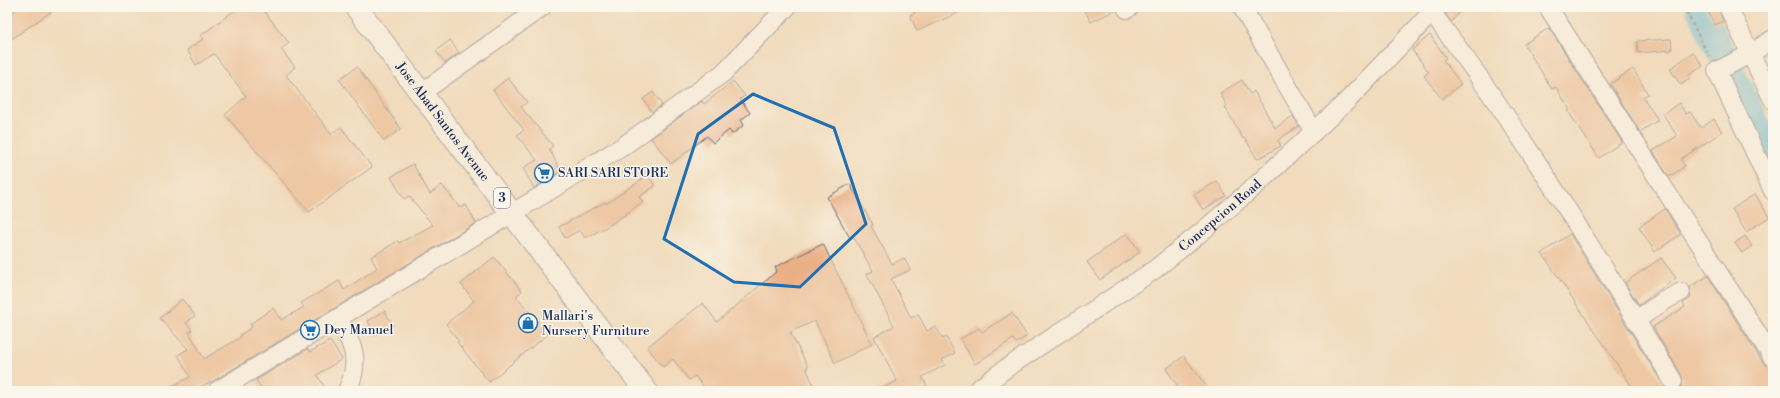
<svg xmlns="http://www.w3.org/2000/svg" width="1780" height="398" viewBox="0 0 1780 398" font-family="'Libre Bodoni',serif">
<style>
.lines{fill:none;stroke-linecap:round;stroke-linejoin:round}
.river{stroke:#63c1e1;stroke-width:28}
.building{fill:#eaaf85}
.minor-casing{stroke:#666b7f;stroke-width:20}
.highway-casing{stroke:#666b7f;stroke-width:24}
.path{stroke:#666b7f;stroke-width:2.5;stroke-dasharray:3 3;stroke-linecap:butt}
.minor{stroke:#fff;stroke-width:18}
.highway{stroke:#fff;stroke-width:22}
.marked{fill:none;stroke:#1f6fb2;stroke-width:3;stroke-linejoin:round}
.labels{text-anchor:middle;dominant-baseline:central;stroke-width:3;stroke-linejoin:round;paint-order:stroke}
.shield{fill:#fbf7ec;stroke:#5e6b89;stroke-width:1}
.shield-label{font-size:12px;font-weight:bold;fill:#1b2f5e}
.street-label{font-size:13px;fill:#1b2f5e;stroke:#fbf7ec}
.poi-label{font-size:13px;fill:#1b2f5e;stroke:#fbf7ec;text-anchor:start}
</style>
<rect width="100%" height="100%" fill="#fbf7ec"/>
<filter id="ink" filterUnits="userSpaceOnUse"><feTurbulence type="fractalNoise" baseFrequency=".025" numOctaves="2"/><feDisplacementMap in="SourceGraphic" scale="8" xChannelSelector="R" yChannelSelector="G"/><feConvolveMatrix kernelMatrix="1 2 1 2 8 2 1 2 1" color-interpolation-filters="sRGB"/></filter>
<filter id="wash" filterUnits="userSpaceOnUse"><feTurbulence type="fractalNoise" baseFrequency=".012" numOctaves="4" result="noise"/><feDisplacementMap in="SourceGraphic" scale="16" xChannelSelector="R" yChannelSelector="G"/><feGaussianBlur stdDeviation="0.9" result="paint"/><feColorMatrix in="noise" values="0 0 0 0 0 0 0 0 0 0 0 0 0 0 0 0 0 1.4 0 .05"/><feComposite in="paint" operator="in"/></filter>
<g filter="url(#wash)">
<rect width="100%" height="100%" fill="#f1dbbc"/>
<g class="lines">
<!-- river -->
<path class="river" d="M1699,7L1773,159"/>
</g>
<g id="blocks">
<!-- building -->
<path class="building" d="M20,7H58L7,42V16Z
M239,7H261L289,43L281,49L295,67L286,75L331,134L341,127L372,167L309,212L225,115L246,96L214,54L196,65L187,50L203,39L200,36Z
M912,7H971L917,31L910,15L915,13Z
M1083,7H1116V10L1091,22Z
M1448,7H1464L1451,22L1445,13Z
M1706,7H1718L1723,21L1715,25Z
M1549,28L1622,142L1599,158L1568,111L1570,110L1556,87L1552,89L1524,44Z
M1430,35L1446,58L1443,60L1461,84L1442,99L1424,76L1429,72L1412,50Z
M1671,39L1672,50L1638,53L1637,41Z
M450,40L459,53L445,63L436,51Z
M1693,52L1703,66L1688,76L1690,78L1681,85L1670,69Z
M357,67L401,129L384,141L339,79Z
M1633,69L1648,94L1643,97L1658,120L1640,132L1610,84Z
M508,78L527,102L521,107L553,146L549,149L561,171L534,188L523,168L537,160L517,135L524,130L493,90Z
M1242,80L1250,94L1254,91L1275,128L1293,116L1299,126L1278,140L1281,146L1257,159L1245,138L1243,139L1225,107L1227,106L1220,93Z
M733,81L745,96L740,99L750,113L741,120L744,125L732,134L729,130L713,143L707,136L671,164L651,138L702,101L704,104Z
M653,92L662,105L652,112L643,99Z
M1679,103L1686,114L1690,112L1701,128L1714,119L1722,132L1681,159L1685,166L1669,177L1653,151L1677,136L1663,114Z
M413,164L430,194L442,185L460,208L466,205L476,223L213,381L191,391H162L190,377L178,355L188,349L160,318L182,299L195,316L186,323L192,330L189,332L204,359L241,337L240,335L252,327L250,324L273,308L281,320L304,307L301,303L339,281L344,290L377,268L371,257L398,241L399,243L433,225L409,196L404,199L391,177Z
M648,175L655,186L639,197L643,202L610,225L585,238L580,230L565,238L559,227L605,202L606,204Z
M1217,181L1226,196L1203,210L1194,195Z
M850,184L873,225L871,226L892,264L904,258L910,270L891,279L911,318L918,314L927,331L935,326L943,339L946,337L955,353L942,360L945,365L922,377L927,386L918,391H877L897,381L874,337L894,326L867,274L873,271L853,236L850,238L827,197Z
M1755,194L1769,217L1746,232L1732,209Z
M1665,209L1681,234L1655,252L1639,227Z
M1127,233L1140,252L1100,280L1087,262Z
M1570,234L1664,386L1671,391H1635L1542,253Z
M1745,236L1752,246L1742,253L1735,243Z
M823,244L872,344L835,363L815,321L790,332L808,367L806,368L816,391H707L695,376L689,380L673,359L663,367L647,347L703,303L717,322L777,271L775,267Z
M494,257L522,291L516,296L548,334L489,382L457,342L459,341L446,324L474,301L461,284Z
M1661,258L1676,278L1639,305L1625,283Z
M1708,276L1756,352L1764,364L1773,370V391H1675L1682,386V376L1653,327L1685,307L1683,303L1691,298L1690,287Z
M385,311L393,326L375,335L368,321Z
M1012,313L1027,336L1016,343L1013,339L975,364L960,339L979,328L982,332Z
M330,341L342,359L317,375L327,391H263L256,380L308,349L310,352Z
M1184,356L1210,391H1181L1166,369Z"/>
</g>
</g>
<g filter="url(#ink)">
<use href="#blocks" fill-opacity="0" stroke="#666b7f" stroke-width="1"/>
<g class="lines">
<defs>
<g id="minor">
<path d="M1126,7L1127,9L1130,7"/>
<path d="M1242,7L1314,132"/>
<path d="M1548,7L1773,358"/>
<path d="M1728,7L1773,100"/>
<path d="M1432,13C1521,130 1597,256 1673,381"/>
<path d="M1773,39L1750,54L1717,71L1773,191"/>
<path d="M421,93L542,7"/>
<path d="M338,319C354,346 361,361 347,391"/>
<path d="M1636,320L1664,301L1681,292"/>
<path d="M217,391L622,147L723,73L787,7"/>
<path id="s1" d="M976,391L1005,369L1154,270L1199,234L1254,187L1347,101L1437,7"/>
</g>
<g id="highway">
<path id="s2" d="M356,7L646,391"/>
</g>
</defs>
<!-- minor casing -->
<use href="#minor" class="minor-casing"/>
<!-- highway casing -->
<use href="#highway" class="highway-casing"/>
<!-- path -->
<path class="path" d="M1684,7L1709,56"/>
<!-- minor -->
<use href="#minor" class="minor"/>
<!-- highway -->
<use href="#highway" class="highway"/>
</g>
</g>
<!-- marked area -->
<path d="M0 0H1780V398H0ZM753,94L834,128L866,224L800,287L734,282L664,239L698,134Z" fill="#f1dbbc" fill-opacity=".55" fill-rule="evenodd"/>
<path class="marked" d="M753,94L834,128L866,224L800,287L734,282L664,239L698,134Z"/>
<!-- icons -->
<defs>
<symbol id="supermarket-ring" viewBox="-11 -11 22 22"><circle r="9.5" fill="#fbf7ec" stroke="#1f6fb2" stroke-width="1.5"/><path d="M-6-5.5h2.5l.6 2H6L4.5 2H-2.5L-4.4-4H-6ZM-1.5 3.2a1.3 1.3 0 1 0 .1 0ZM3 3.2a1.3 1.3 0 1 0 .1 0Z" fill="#1f6fb2"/></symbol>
<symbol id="shop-ring" viewBox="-11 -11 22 22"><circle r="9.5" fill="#fbf7ec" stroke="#1f6fb2" stroke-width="1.5"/><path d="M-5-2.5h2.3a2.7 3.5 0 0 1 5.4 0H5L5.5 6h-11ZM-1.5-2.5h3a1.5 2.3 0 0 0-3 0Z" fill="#1f6fb2"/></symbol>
</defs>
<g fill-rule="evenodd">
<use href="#supermarket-ring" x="533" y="162" width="22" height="22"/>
<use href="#shop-ring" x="517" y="312" width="22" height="22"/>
<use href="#supermarket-ring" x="299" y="319" width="22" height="22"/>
</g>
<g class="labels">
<!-- shield labels -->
<rect class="shield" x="494" y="188" width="16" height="20" rx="3"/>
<g class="shield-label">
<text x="502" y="198">3</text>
</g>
<!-- street labels -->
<g class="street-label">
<text stroke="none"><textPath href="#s2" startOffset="144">Jose Abad Santos Avenue</textPath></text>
<text stroke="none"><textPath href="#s1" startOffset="301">Concepcion Road</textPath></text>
</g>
<!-- poi labels -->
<g class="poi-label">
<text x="558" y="173">SARI SARI STORE</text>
<text x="542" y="316">Mallari's<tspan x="542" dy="15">Nursery Furniture</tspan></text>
<text x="324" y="330">Dey Manuel</text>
</g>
</g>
<!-- margin -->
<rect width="1780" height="398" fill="none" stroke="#fbf7ec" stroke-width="24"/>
</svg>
